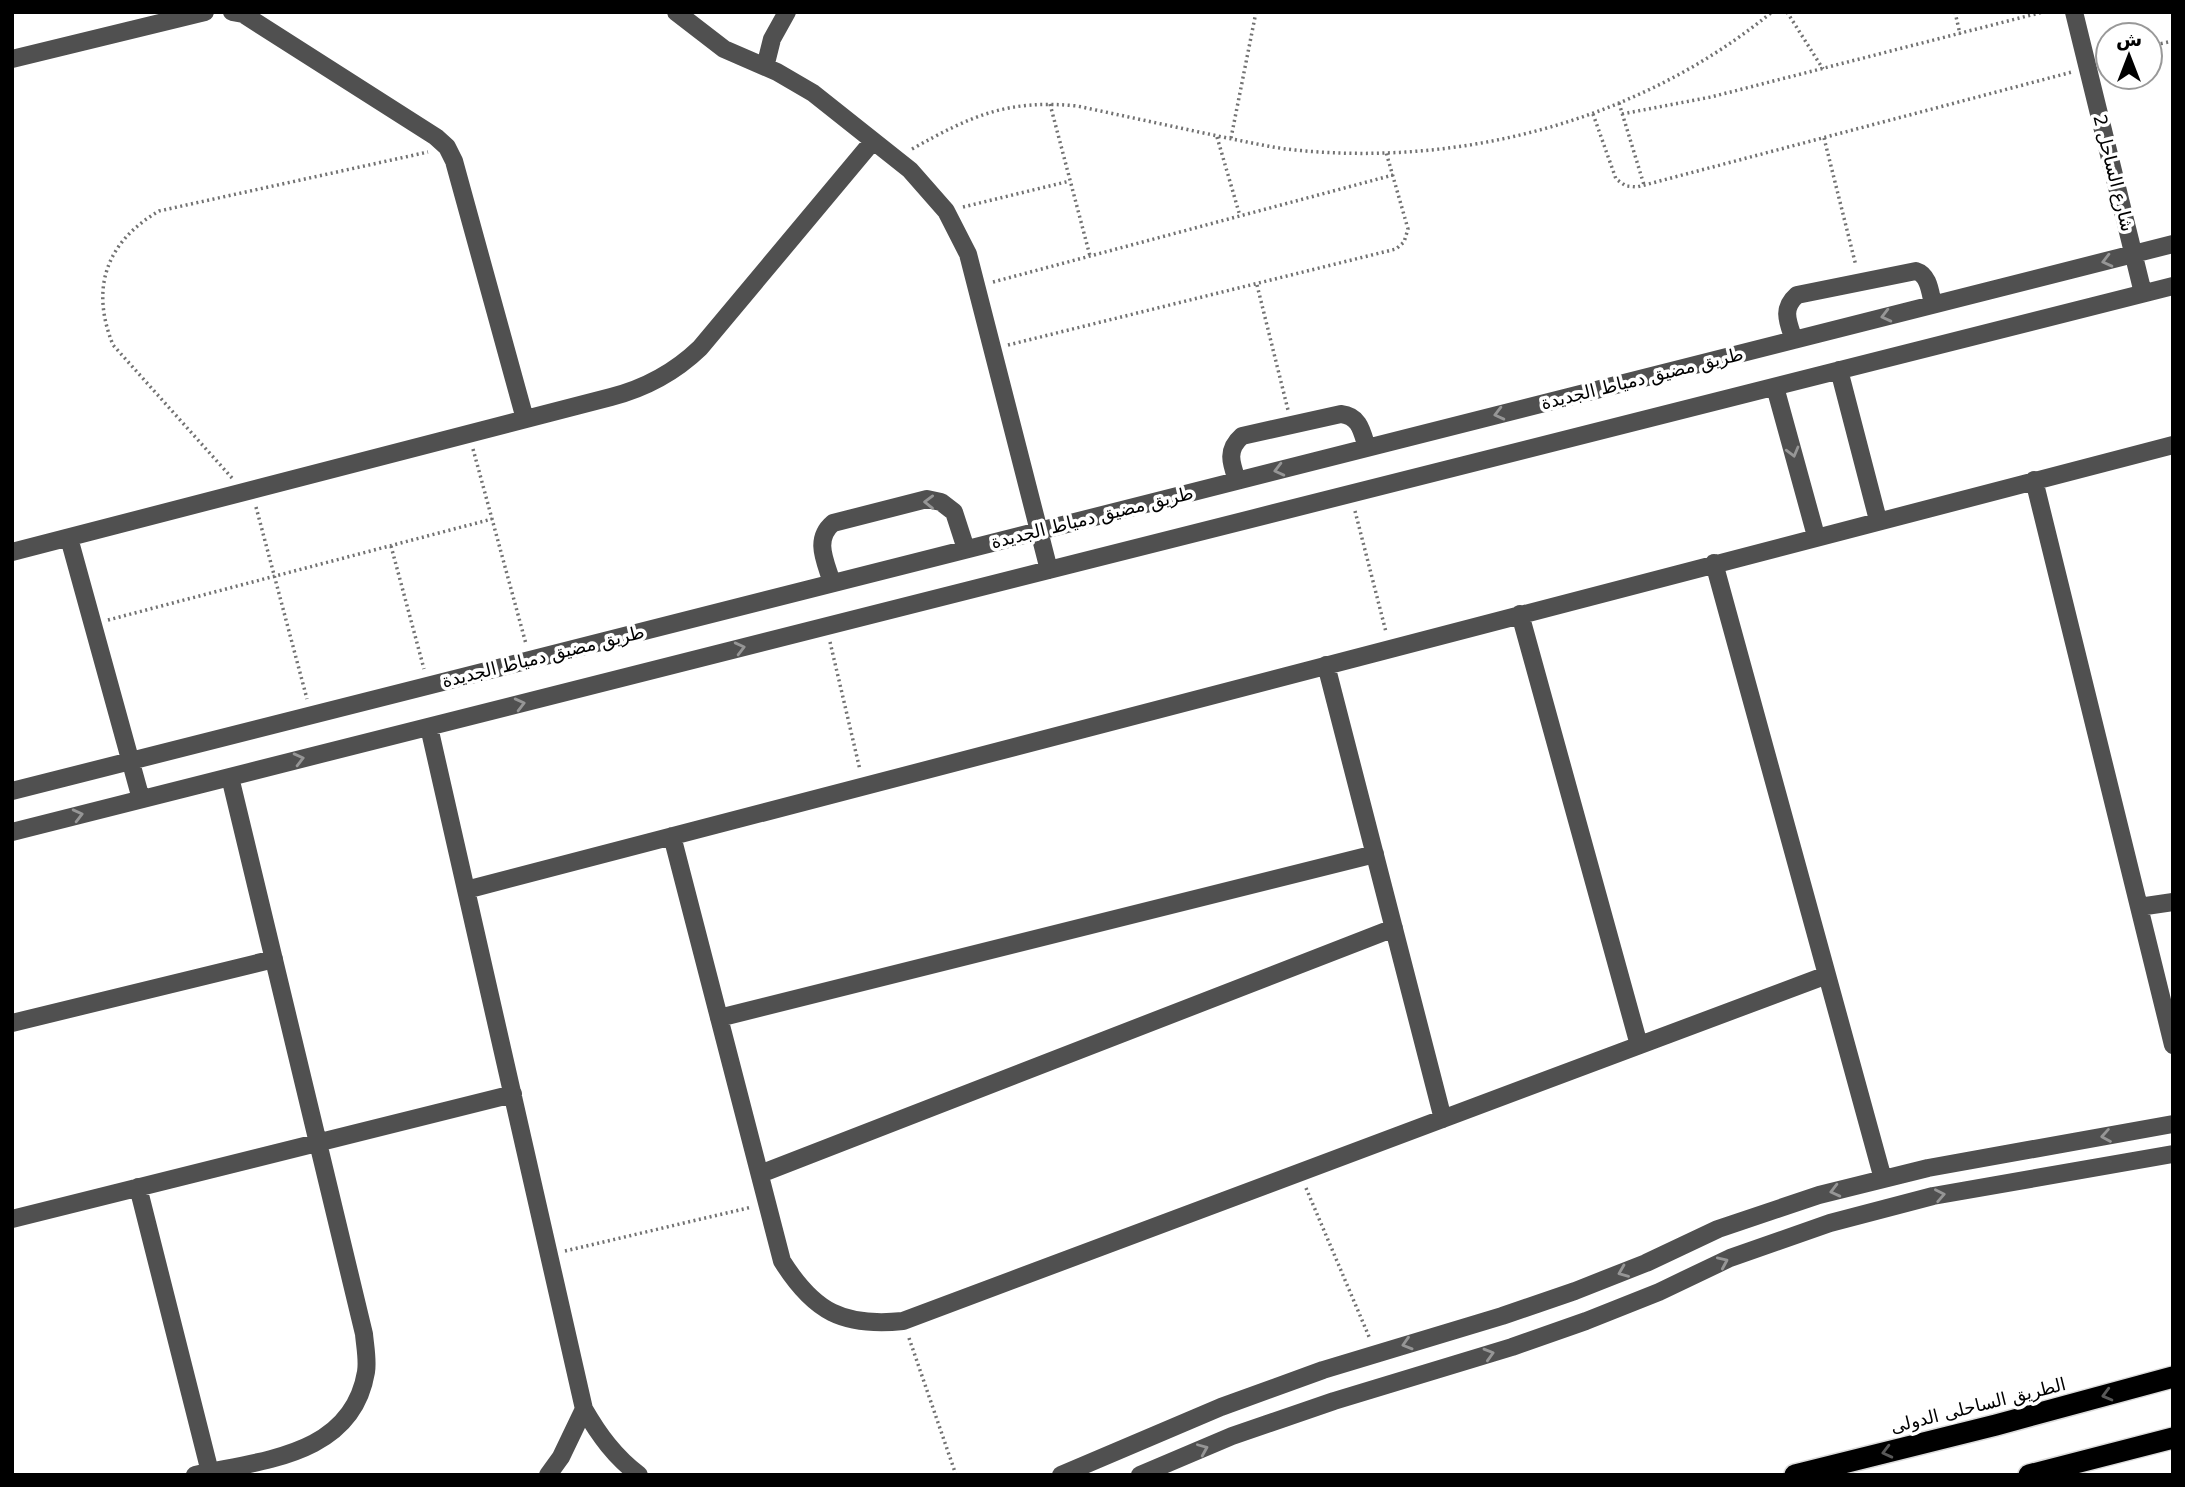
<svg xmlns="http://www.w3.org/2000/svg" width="2185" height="1487" viewBox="0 0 2185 1487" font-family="'DejaVu Sans',Vazirmatn,sans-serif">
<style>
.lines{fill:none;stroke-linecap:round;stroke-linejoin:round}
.highway-casing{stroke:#dbdbdb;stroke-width:24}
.path{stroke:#727272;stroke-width:3.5;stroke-dasharray:2 3.5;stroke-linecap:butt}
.minor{stroke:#505050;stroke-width:18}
.highway{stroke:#000;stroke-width:21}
.oneway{stroke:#969696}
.oneway2{stroke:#595959}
.labels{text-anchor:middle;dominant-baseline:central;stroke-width:7;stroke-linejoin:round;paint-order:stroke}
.street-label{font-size:18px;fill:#000;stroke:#fff}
</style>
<rect width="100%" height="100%" fill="#fff"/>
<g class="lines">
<defs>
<path id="highway" d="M1795,1475L1996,1425L2173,1377
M2029,1475L2173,1438"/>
</defs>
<!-- highway casing -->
<use href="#highway" class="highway-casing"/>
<!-- path -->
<path class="path" d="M1787,12L1823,69
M1955,12L1960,34
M2150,46L2173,41
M1619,103L1644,185
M1050,104L1090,256
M1593,114L1616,179L1626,186L1637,187L2072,72
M1622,114L1711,97L2043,12
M1217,137L1240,216
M1231,138L1256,12
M1824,138L1856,266
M912,149C971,116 1007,99 1077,106C1129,117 1180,128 1232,139C1253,143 1274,148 1295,150C1464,167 1640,120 1772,12
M963,207L1070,181
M993,282L1393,175
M1257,285L1288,410
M1008,345L1396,249L1404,242L1408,229L1386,152
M473,449L526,644
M232,478L113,345C90,288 106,242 159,211L428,152
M256,507L307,699
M1355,511L1386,632
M391,546L424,669
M108,620L492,519
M830,642L860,770
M1306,1188L1370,1339
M565,1251L752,1207
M909,1338L956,1475"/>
<!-- minor -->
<path class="minor" d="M232,12L243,14L436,137L447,147L454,161L525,419
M676,12L724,49L777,72L813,93L910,170L946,211L968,254L1049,570
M2074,12L2143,293
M12,59L205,12
M765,67L772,39L787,12
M1794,340C1788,322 1781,309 1797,295L1916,271C1929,275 1930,292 1933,304
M1839,370L1878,520
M1775,387L1816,536
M1237,480C1231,463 1226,450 1242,436L1341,414C1360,416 1362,432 1367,448
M2034,480L2173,1045
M69,538L141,799
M12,552L611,397C646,388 674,373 700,348L873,141
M1714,563L1883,1179
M832,583C826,562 813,540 833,523L927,499L941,502L954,512L966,549
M1520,614L1639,1045
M1326,665L1443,1119
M429,727L584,1409C599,1435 615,1457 639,1475
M12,791L2173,244
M12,832L2173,286
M672,836L782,1261C814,1312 843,1327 903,1321L1827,975
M466,890L2173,445
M2139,907L2173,902
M719,1018L1375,854
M12,1023L274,959
M760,1174L1394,928
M138,1187L210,1472
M12,1219L513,1094
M195,1475C262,1460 352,1456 366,1372C368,1360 365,1346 364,1334L230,777
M548,1475L561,1457L584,1409
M1061,1475L1221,1407L1323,1370L1502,1316L1575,1291L1646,1263L1718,1229L1819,1195L1928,1168L2173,1124
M1140,1475L1232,1436L1334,1401L1512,1347L1586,1321L1659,1292L1730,1258L1830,1223L1933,1196L2173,1154"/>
<!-- highway -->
<use href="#highway" class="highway"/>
</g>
<!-- one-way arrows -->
<defs><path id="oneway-chevron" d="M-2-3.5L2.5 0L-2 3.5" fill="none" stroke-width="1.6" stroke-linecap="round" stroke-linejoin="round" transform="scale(1.75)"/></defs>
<g class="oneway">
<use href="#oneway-chevron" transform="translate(2107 261) rotate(166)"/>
<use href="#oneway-chevron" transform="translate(1886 316) rotate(166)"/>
<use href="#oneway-chevron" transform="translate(1499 414) rotate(166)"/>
<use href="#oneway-chevron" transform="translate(1793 452) rotate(75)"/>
<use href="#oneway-chevron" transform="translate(1279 470) rotate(166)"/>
<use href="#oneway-chevron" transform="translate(929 502) rotate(-179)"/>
<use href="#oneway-chevron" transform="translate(740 648) rotate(-14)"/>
<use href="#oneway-chevron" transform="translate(520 704) rotate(-14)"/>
<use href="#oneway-chevron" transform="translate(299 759) rotate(-14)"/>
<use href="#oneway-chevron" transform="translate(78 815) rotate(-14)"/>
<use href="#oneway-chevron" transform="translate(2106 1136) rotate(170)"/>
<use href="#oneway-chevron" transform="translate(1835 1191) rotate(166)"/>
<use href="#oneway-chevron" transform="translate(1940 1195) rotate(-11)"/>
<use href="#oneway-chevron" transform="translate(1723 1262) rotate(-24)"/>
<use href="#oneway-chevron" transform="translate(1623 1272) rotate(158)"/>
<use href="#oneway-chevron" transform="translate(1407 1344) rotate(163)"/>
<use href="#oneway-chevron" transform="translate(1489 1354) rotate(-16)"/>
<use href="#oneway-chevron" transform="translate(1203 1449) rotate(-23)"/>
</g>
<g class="oneway2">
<use href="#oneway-chevron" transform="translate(2107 1395) rotate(165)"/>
<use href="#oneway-chevron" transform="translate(1887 1452) rotate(166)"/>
</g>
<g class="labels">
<!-- street labels -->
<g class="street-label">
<text transform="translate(2114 173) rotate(76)">شارع الساحل 2</text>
<text transform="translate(1642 378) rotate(-14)">طريق مضيق دمياط الجديدة</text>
<text transform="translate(1092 517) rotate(-14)">طريق مضيق دمياط الجديدة</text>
<text transform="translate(543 656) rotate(-14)">طريق مضيق دمياط الجديدة</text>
<text transform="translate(1978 1405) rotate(-14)">الطريق الساحلى الدولى</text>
</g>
</g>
<!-- border -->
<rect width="2185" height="1487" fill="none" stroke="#000000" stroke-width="28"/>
<!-- north arrow -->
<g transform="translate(2129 56)"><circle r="33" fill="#ffffff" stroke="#999999" stroke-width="2"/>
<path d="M0-5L12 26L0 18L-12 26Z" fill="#000000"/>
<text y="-10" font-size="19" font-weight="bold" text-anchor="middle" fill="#000000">ش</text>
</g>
</svg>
